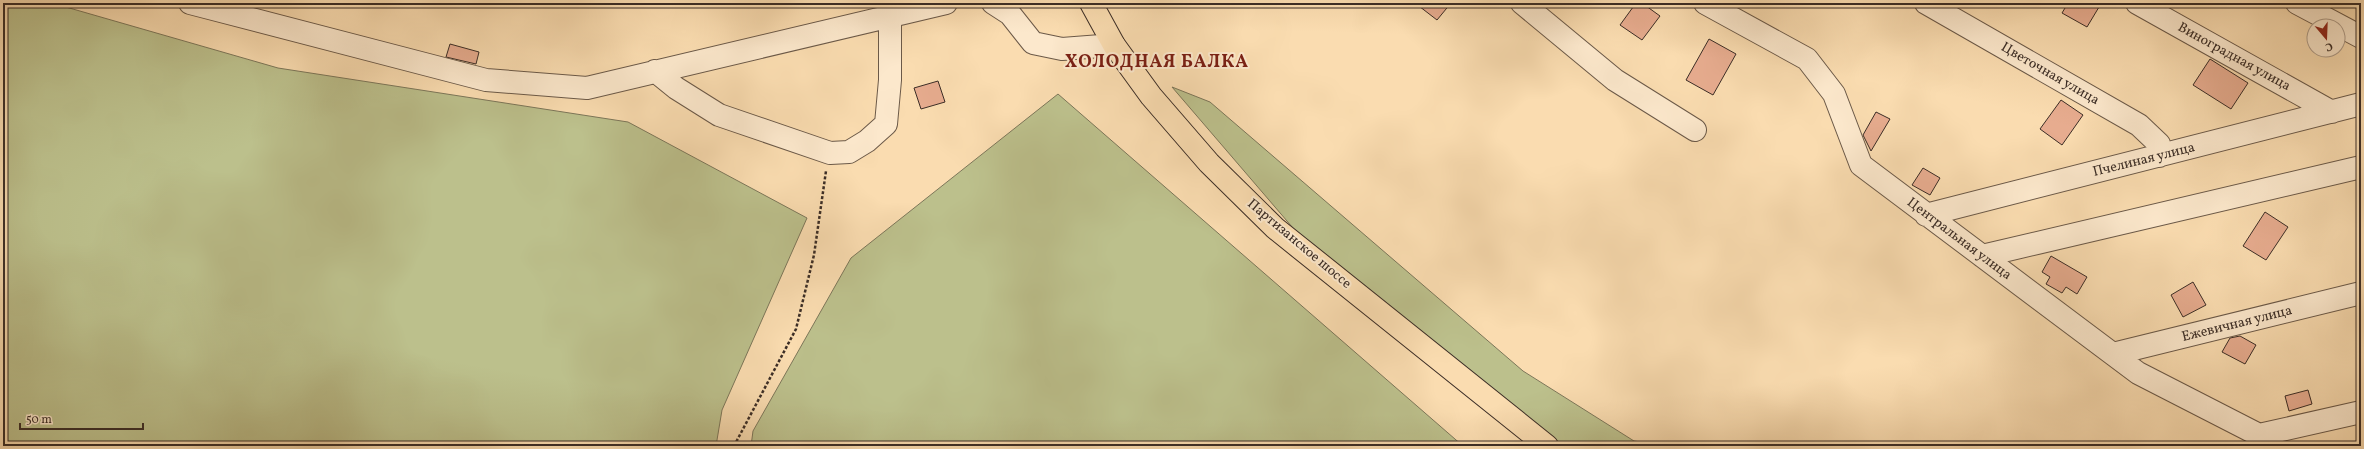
<svg xmlns="http://www.w3.org/2000/svg" width="2364" height="449" viewBox="0 0 2364 449" font-family="Vollkorn,serif">
<style>
.green{fill:#bcc08c;stroke:#7c7659}
.building{fill:#e7ac8f;stroke:#3b2d26}
.lines{fill:none;stroke-linecap:round;stroke-linejoin:round}
.minor-casing{stroke:#6b5948;stroke-width:24}
.major-casing{stroke:#3b2d26;stroke-width:24}
.path{stroke:#3b2d26;stroke-width:2.5;stroke-dasharray:3 2;stroke-linecap:butt}
.minor{stroke:#fce8cc;stroke-width:22}
.major{stroke:#fadcb0;stroke-width:22}
.labels{text-anchor:middle;dominant-baseline:central;stroke-width:4;stroke-linejoin:round;paint-order:stroke}
.street-label{font-size:14px;fill:#3b2d26;stroke:#fce8cc}
.district-label{font-size:18px;font-weight:bold;letter-spacing:1px;fill:#7a1f14;stroke:#fce8cc}
</style>
<rect width="100%" height="100%" fill="#fadcb0"/>
<filter id="stains"><feTurbulence type="fractalNoise" baseFrequency=".005" numOctaves="4"/><feColorMatrix values="0 0 0 0 .2 0 0 0 0 .09 0 0 0 0 .02 0 0 0 .5 -.17"/></filter>
<radialGradient id="worn" r=".72"><stop offset=".6" stop-color="#630" stop-opacity="0"/><stop offset="1" stop-color="#630" stop-opacity=".3"/></radialGradient>
<!-- green -->
<path class="green" d="M3,3H52L278,68L628,122L807,218L722,410L716,446H3Z
M1172,87L1210,102L1523,371L1634,441L1667,446H1561L1299,235Z
M1058,94L1463,446H751L753,431L851,258Z"/>
<!-- building -->
<path class="building" d="M1415,3H1451L1437,20Z
M1636,3H1642L1660,16L1642,40L1620,25Z
M2068,3H2091L2099,7L2087,27L2062,13Z
M1709,39L1736,54L1713,95L1686,80Z
M450,44L479,52L476,64L446,57Z
M2210,59L2248,83L2231,109L2193,85Z
M938,81L945,102L921,109L914,88Z
M2061,100L2083,115L2062,145L2040,129Z
M1876,112L1890,119L1871,151L1863,135Z
M1923,168L1940,178L1930,195L1912,185Z
M2265,212L2288,227L2266,260L2243,246Z
M2051,256L2087,277L2077,294L2066,287L2062,293L2046,284L2050,277L2042,272Z
M2193,282L2206,305L2183,317L2171,295Z
M2240,336L2256,345L2245,364L2222,352L2230,338Z
M2308,390L2312,404L2289,411L2285,396Z"/>
<g class="lines">
<defs>
<path id="minor" d="M190,3L486,80L587,88L946,3
M993,3L1010,14L1033,43L1062,49L1114,45
M1522,3L1615,80L1695,130
M1705,3L1807,59L1834,94L1861,165L2138,373L2259,435L2361,412
M1926,3L2139,125L2159,144V156
M2137,3L2332,112
M2297,3L2361,37
M655,71L676,88L719,115L830,153L849,152L867,141L886,124L890,80V17
M1926,215L2361,104
M1982,256L2361,167
M2113,354L2361,293"/>
<path id="major" d="M1091,3L1114,45L1151,96L1209,163L1275,228L1547,446"/>
</defs>
<!-- minor casing -->
<use href="#minor" class="minor-casing"/>
<!-- major casing -->
<use href="#major" class="major-casing"/>
<!-- path -->
<path class="path" d="M734,446L796,329L814,255L826,171"/>
<!-- minor -->
<use href="#minor" class="minor"/>
<!-- major -->
<use href="#major" class="major"/>
</g>
<g class="labels">
<!-- street labels -->
<g class="street-label">
<text transform="translate(2234 57) rotate(29)">Виноградная улица</text>
<text transform="translate(2050 74) rotate(30)">Цветочная улица</text>
<text transform="translate(2144 160) rotate(-14)">Пчелиная улица</text>
<text transform="translate(1959 239) rotate(37)">Центральная улица</text>
<text transform="translate(1299 244) rotate(40)">Партизанское шоссе</text>
<text transform="translate(2237 324) rotate(-14)">Ежевичная улица</text>
</g>
<!-- district labels -->
<g class="district-label">
<text x="1157" y="62">ХОЛОДНАЯ БАЛКА</text>
</g>
</g>
<!-- margin -->
<rect width="2364" height="449" fill="none" stroke="#fadcb0" stroke-width="16"/>
<rect x="4" y="4" width="2356" height="441" fill="none" stroke="#3b2d26" stroke-width="2"/>
<rect x="8" y="8" width="2348" height="433" fill="none" stroke="#3b2d26"/>
<!-- north arrow -->
<g transform="translate(2326 38) rotate(161)"><circle r="19" fill="#fce8cc" stroke="#af9d8a"/>
<path d="M0-3L7 15L0 10L-7 15Z" fill="#8f2418"/>
<text y="-6" font-size="11" font-weight="bold" text-anchor="middle" fill="#3b2d26">С</text>
</g>
<!-- scale -->
<path d="M20 423v6h123v-6" fill="none" stroke="#3b2d26" stroke-width="2"/>
<text x="26" y="423" font-size="12" fill="#3b2d26" stroke="#fce8cc" stroke-width="3" paint-order="stroke">50 m</text>
<rect width="100%" height="100%" filter="url(#stains)"/>
<rect width="100%" height="100%" fill="url(#worn)"/>
</svg>
